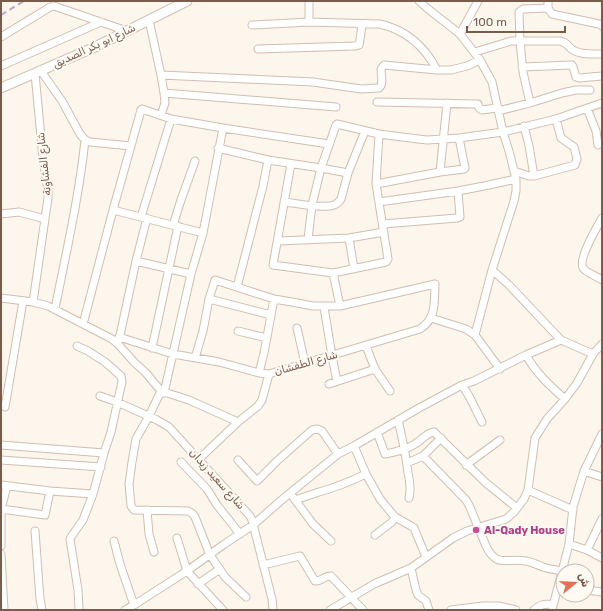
<svg xmlns="http://www.w3.org/2000/svg" width="603" height="611" viewBox="0 0 603 611" font-family="Rubik,'Noto Naskh Arabic',sans-serif">
<style>
.lines{fill:none;stroke-linecap:round;stroke-linejoin:round}
.minor-casing{stroke:#d1beb0;stroke-width:9}
.tertiary-casing{stroke:#d1beb0;stroke-width:11}
.minor{stroke:#fff;stroke-width:7}
.tertiary{stroke:#fff;stroke-width:9}
.rail{stroke:#b9a8c9;stroke-width:2;stroke-dasharray:6 4;stroke-linecap:butt}
.hotel-dot{fill:#d1479c;stroke:#fffaf3;stroke-width:1.5}
.labels{text-anchor:middle;dominant-baseline:central;stroke-width:4;stroke-linejoin:round;paint-order:stroke}
.street-label{font-size:11px;fill:#7a5c4d;stroke:#fffaf3}
.hotel-label{font-size:11px;font-weight:bold;fill:#b23c85;stroke:#fffaf3;text-anchor:start}
</style>
<rect width="100%" height="100%" fill="#fdf6ec"/>
<g class="lines">
<defs>
<path id="minor" d="M309,1V22
M419,1L428,9L460,34L480,60L492,82L503,132L509,151L516,179V191L514,201L492,270L475,335
M548,1V8L552,14L599,24L602,26
M149,20L161,75L164,93L336,107
M252,25L309,22L380,24C406,30 425,47 437,70
M460,34L478,1
M1,37L47,9L50,7L54,6L127,31
M258,49L354,46L359,45L360,40L362,24
M475,52L511,41H560C569,43 567,47 573,50C581,55 593,54 602,54
M1,66L101,22
M522,67L572,65L573,67L576,77L579,78L602,76
M41,71L62,101L80,134L85,140L90,142L131,146
M161,75L313,82L361,89L379,88C384,84 381,75 381,69L384,65L437,70H451L467,66L480,60
M377,102L475,104H478L479,108L482,110L497,108
M530,103L523,72L520,41L519,12L523,9L548,8
M587,108L596,131L598,145
M498,111L530,103L562,93L576,90H590
M161,115L165,103L164,93
M524,126L529,146L534,176
M218,148L268,160L321,168L348,173
M291,164L273,265L333,273L386,262L388,259L376,184L379,134
M514,171L529,176H534L575,165L577,159L574,147L561,138L556,119
M440,172L447,103
M376,184L440,172L464,169L465,168L459,138
M284,202C296,203 323,209 334,205C337,204 339,202 341,199L348,173L365,131
M379,202L458,191L484,186L516,179
M113,210L141,110L142,109L171,119L223,128L329,144
M1,214L19,212L45,219
M141,217L171,119
M602,218C597,227 578,259 583,268C585,272 598,277 602,280
M383,224L457,218L460,217L458,191
M173,225L182,197L195,161
M349,238L354,269
M308,239L312,205L321,168L336,125L337,124L379,134L410,138L427,140L459,138L503,132L556,119L602,103
M278,241L349,238L384,232
M136,261L191,274
M492,270L509,285L561,340L593,354
M333,273L340,306
M237,287L263,186L268,160
M1,298L33,302L48,306L112,339L118,344L134,362L146,373L161,391L189,400L238,422
M209,299L271,315
M33,302L48,198V191L43,158L35,74
M324,307L332,356L337,381
M55,309C66,253 79,197 85,140
M431,318L466,329L475,335L500,369
M83,324L113,210L203,233
M297,328L305,363
M238,331L267,338
M119,337L173,354L219,362L259,373L269,374L420,329C437,318 434,302 435,284L340,306H313L292,302L274,299L215,280L209,299L203,331L195,358
M119,340L136,261L147,218
M77,346L88,351L105,362L121,376L122,382L111,432L104,453L93,494L83,520L71,537L70,539L78,590L79,610
M366,346L375,369L390,391
M152,348L178,226
M526,355C536,373 550,386 565,399
M259,373L264,353L274,299
M329,384L375,369
M462,385L469,396L482,422
M161,391L149,416L136,439L132,462L129,484L131,506L134,510L188,511L193,514L195,517L210,555L225,577L246,597
M164,393L191,274L203,233L223,128
M100,396L117,402L157,420L169,427L250,516L252,520L272,599L273,610
M5,407L23,301
M398,420C402,437 406,455 408,473C410,481 411,489 409,498
M377,432L385,454C396,452 406,450 415,444C422,440 426,433 434,432L486,483L517,508
M1,445L104,453
M354,446L366,474L380,499L395,517L411,526L414,528L426,557
M423,456L466,500L469,505L486,546C497,569 507,557 526,561C532,562 538,565 543,567C549,569 556,570 562,571
M199,459L238,422L258,406L262,400L269,374
M1,460L101,467
M238,460L257,481L277,461L312,430L317,429L322,431L338,454
M181,462L207,489L217,505L240,534
M407,463L423,456L441,438
M466,465L500,440
M584,471L602,477
M1,485L50,491L93,494
M528,490L573,510
M293,497L313,524L331,541
M295,500C303,497 311,495 319,492C335,488 351,481 366,474
M1,509L45,515L50,491
M147,510L149,534L154,552
M35,531L40,599L42,610
M375,535L392,522L395,517
M177,538L187,571L223,610
M114,541L120,564L134,605
M569,544L587,550L602,558
M1,546V509L7,486
M587,550L602,519
M1,554L4,610
M263,565L300,556L315,581C321,582 325,575 331,576L363,610
M411,568L416,590L418,595L426,601L429,610
M198,584L220,569
M587,590L602,592
M125,610L134,605L187,571L223,545L253,525L284,498L338,454L354,446L419,408L462,385L474,381L526,355L561,340
M330,610L374,584L411,568L453,538L467,531L506,519L514,512L524,499L528,490L535,438L547,419L565,399L577,383L593,354L602,344
M451,610L483,606H499L516,610
M534,610C541,604 544,604 553,604
M552,610L569,544L573,507L584,471L602,434"/>
<path id="tertiary" d="M1,88L95,47L187,1"/>
</defs>
<!-- minor casing -->
<use href="#minor" class="minor-casing"/>
<!-- tertiary casing -->
<use href="#tertiary" class="tertiary-casing"/>
<!-- minor -->
<use href="#minor" class="minor"/>
<!-- tertiary -->
<use href="#tertiary" class="tertiary"/>
<!-- rail -->
<path class="rail" d="M1,15L24,1"/>
</g>
<!-- markers -->
<circle class="hotel-dot" cx="476" cy="530" r="4"/>
<g class="labels">
<!-- street labels -->
<g class="street-label">
<text transform="translate(94 46) rotate(-25)">شارع ابو بكر الصديق</text>
<text transform="translate(44 164) rotate(-96)">شارع الفشاونة</text>
<text transform="translate(306 363) rotate(-16)">شارع الطفشان</text>
<text transform="translate(217 479) rotate(48)">شارع سعيد زيدان</text>
</g>
<!-- hotel labels -->
<g class="hotel-label">
<text x="484" y="530">Al-Qady House</text>
</g>
</g>
<!-- border -->
<rect width="603" height="611" fill="none" stroke="#7a5c4d" stroke-width="4"/>
<!-- north arrow -->
<g transform="translate(575 583) rotate(72)"><circle r="19" fill="#fffaf3" stroke="#cabbb1"/>
<path d="M0-3L7 15L0 10L-7 15Z" fill="#e76f51"/>
<text y="-6" font-size="11" font-weight="bold" text-anchor="middle" fill="#7a5c4d">ش</text>
</g>
<!-- scale -->
<path d="M467 26v6h98v-6" fill="none" stroke="#7a5c4d" stroke-width="2"/>
<text x="473" y="26" font-size="12" fill="#7a5c4d" stroke="#fffaf3" stroke-width="3" paint-order="stroke">100 m</text>
</svg>
